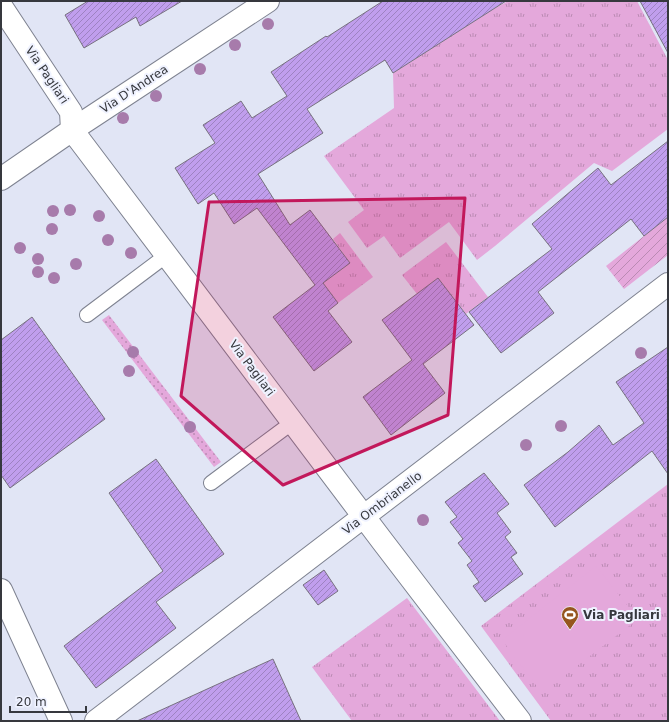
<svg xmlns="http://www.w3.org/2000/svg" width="669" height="722" viewBox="0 0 669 722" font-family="'DejaVu Sans',sans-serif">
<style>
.grass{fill:url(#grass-dots)}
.park{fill:url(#park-tufts)}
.garden{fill:url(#garden-furrows)}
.pitch{fill:#e4a8db}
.building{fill:url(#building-hatch);stroke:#77717f}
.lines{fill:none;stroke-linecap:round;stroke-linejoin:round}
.service-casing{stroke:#7e8290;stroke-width:16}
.minor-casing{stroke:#7e8290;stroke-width:24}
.service{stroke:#fff;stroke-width:14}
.minor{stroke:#fff;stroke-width:22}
.tree{fill:#a77bab}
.marked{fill:#c2185b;fill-opacity:0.2;stroke:#c2185b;stroke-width:3;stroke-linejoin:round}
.labels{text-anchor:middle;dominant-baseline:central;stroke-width:4;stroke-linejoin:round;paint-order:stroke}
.street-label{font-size:12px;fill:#36383e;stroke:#eff2ff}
.poi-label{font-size:12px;font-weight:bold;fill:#36383e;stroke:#eff2ff;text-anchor:start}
</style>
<defs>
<pattern id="grass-dots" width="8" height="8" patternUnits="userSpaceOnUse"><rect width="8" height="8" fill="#e4a8db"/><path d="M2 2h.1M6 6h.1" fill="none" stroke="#ba8ab3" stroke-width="1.8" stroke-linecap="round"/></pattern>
<pattern id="park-tufts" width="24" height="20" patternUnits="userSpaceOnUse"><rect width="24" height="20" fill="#e4a8db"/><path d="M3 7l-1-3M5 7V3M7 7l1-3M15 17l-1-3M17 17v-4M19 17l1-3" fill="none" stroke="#ba8ab3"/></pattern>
<pattern id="garden-furrows" width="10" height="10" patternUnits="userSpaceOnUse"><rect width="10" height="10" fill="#e4a8db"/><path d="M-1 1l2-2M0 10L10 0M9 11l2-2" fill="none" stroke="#ba8ab3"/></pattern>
<pattern id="building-hatch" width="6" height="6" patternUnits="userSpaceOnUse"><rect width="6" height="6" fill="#c09eed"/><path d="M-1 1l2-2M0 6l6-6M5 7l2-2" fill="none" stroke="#9d82c1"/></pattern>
</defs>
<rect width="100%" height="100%" fill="#e1e5f5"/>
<!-- grass -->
<path class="grass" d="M109,315L221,462L214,467L102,320Z"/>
<!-- park -->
<path class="park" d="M508,1H637L668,60V129L612,171L594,163L495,246L477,260L449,222L400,258L384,236L367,248L348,222L364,210L324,156L394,108L393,73L490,11Z
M340,233L373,277L338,303L323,283L350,263L333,239Z
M446,242L488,297L466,314L438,278L417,294L402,275Z
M668,484V721H551L481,626Z
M407,598L500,721H352L312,667Z"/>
<!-- garden -->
<path class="garden" d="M668,217V255L624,289L606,266Z"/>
<!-- pitch -->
<path class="pitch" d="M596,566L638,619L542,693L502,640Z"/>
<!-- building -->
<path class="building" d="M88,1H182L140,26L136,17L84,48L65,15Z
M383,1H506L393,73L385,60L307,109L323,133L258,174L290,225L310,210L350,263L323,283L338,303L328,311L352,342L314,371L273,317L315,285L257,208L234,224L214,193L198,204L175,168L215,143L203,125L241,101L252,118L287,96L271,72L326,36L327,37Z
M640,1H668V53Z
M668,141V217L644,236L631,219L538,292L554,313L501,353L469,312L552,249L532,224L598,168L611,185Z
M438,278L474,325L423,364L445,393L391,435L363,397L412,360L382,320Z
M32,317L105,419L10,488L1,475V340Z
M668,347V474L652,451L555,527L524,485L568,452L599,425L613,445L644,423L616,382Z
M156,459L224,554L156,602L176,628L96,688L64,646L163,571L109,493Z
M484,473L509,504L497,513L511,532L505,537L517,553L511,557L523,574L485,602L473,586L479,582L467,565L472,561L458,543L463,539L450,522L457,517L445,502Z
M324,570L338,591L318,605L303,585Z
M273,659L301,721H137Z"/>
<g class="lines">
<defs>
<path id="service" d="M87,315L167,255
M211,483L293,422"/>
<path id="minor" d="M1,6L71,112L72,130L383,542L520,721
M1,179L72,130L268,1
M1,590L61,721
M96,721L668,284"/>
</defs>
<!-- service casing -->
<use href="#service" class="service-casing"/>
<!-- minor casing -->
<use href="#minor" class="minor-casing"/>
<!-- service -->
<use href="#service" class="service"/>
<!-- minor -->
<use href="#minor" class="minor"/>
</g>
<!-- trees -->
<g class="tree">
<circle cx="268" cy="24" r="6"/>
<circle cx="235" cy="45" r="6"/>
<circle cx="200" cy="69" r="6"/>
<circle cx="156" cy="96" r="6"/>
<circle cx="123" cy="118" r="6"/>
<circle cx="70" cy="210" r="6"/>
<circle cx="53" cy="211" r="6"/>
<circle cx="99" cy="216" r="6"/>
<circle cx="52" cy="229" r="6"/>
<circle cx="108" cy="240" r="6"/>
<circle cx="20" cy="248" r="6"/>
<circle cx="131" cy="253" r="6"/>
<circle cx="38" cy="259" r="6"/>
<circle cx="76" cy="264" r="6"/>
<circle cx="38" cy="272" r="6"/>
<circle cx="54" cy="278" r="6"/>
<circle cx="133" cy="352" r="6"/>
<circle cx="641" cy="353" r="6"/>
<circle cx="129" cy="371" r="6"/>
<circle cx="561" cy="426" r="6"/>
<circle cx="190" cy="427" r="6"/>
<circle cx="526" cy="445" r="6"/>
<circle cx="423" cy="520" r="6"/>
</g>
<!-- marked area -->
<path class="marked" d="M465,198L448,415L283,485L181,396L209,202Z"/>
<!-- icons -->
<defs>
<symbol id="stadium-pin" viewBox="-11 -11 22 30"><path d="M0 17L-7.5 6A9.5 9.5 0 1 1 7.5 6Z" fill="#96561f" stroke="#eff2ff"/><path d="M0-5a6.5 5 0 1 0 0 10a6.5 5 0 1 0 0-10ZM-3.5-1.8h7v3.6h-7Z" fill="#fff"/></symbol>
</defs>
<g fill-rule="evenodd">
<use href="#stadium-pin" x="560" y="605" width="20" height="27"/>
</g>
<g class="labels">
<!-- street labels -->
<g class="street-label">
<text transform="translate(47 75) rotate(56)">Via Pagliari</text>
<text transform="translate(134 89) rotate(-33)">Via D'Andrea</text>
<text transform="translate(252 368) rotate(53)">Via Pagliari</text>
<text transform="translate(382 503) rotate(-37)">Via Ombrianello</text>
</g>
<!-- poi labels -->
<g class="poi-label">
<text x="583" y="615">Via Pagliari</text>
</g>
</g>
<!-- border -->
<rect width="669" height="722" fill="none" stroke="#36383e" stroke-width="4"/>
<!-- scale -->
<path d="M10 706v6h76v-6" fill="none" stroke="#36383e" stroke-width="2"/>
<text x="16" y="706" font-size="12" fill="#36383e" stroke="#eff2ff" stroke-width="3" paint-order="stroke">20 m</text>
</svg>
